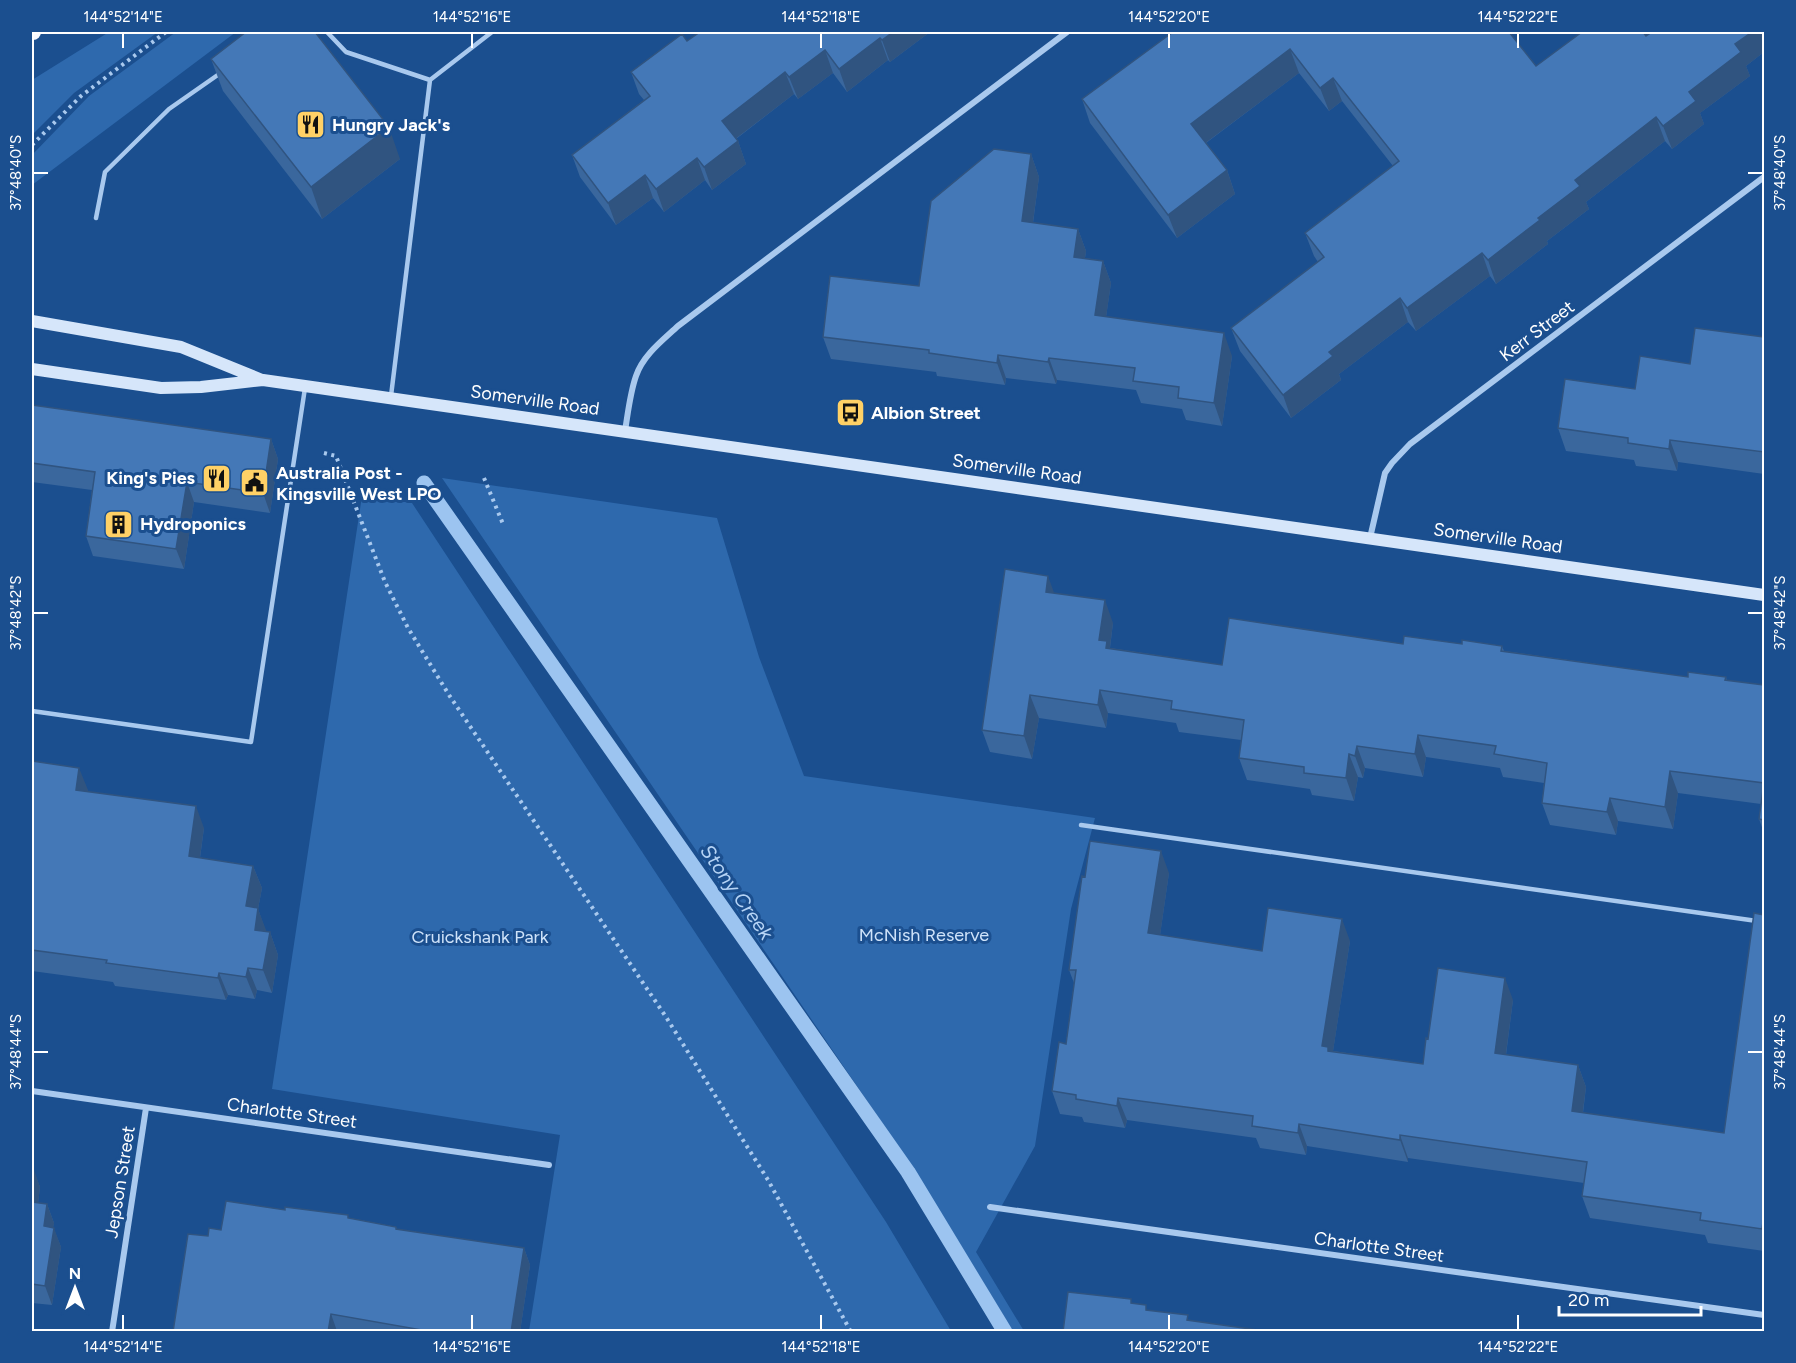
<svg xmlns="http://www.w3.org/2000/svg" width="1796" height="1363" viewBox="0 0 1796 1363" font-family="Figtree,sans-serif">
<style>
.green{fill:#2e69ad}
.lines{fill:none;stroke-linecap:round;stroke-linejoin:round}
.stream{stroke:#9cc4f0;stroke-width:15}
.path{stroke:#a9c9ee;stroke-width:4;stroke-dasharray:3 4.5;stroke-linecap:butt}
.service{stroke:#a9c9ee;stroke-width:4.5}
.minor{stroke:#a9c9ee;stroke-width:6}
.secondary{stroke:#d6e6fa;stroke-width:12}
.trunk{stroke:#f8faff;stroke-width:16}
.wall{fill:#3a679d}
.shaded-wall{fill:#305480}
.building{fill:#4478b7;stroke:#305480;stroke-width:1.5}
.ticks{fill:none;stroke:#fff;stroke-width:2}
.labels{text-anchor:middle;dominant-baseline:central;stroke-width:6;stroke-linejoin:round;paint-order:stroke}
.poi-label{font-size:18px;font-weight:bold;fill:#fff;stroke:#1b4f8f;text-anchor:start}
.street-label{font-size:18px;fill:#fff;stroke:#1b4f8f}
.park-label{font-size:18px;fill:#cfe3fa;stroke:#1b4f8f}
.water-label{font-size:20px;font-style:italic;fill:#b5d3f5;stroke:#1b4f8f}
.neatline{fill:none;stroke:#fff;stroke-width:2}
.ticks-label{font-size:15px;text-anchor:middle;fill:#fff}
</style>
<rect width="100%" height="100%" fill="#1b4f8f"/>
<!-- green -->
<path class="green" d="M109,32H158L74,93L32,135V80Z
M176,32H236L32,185V155L89,96Z
M442,478L717,518L759,657L804,776L1095,818L1071,909L1035,1146L976,1252L1024,1331H1013L919,1177Z
M362,496L412,503L886,1222L951,1331H529L560,1135L272,1089Z"/>
<g class="lines">
<!-- stream -->
<path class="stream" d="M424,483L908,1172L1005,1332"/>
<!-- path -->
<path class="path" d="M32,145L81,96L166,32
M324,453L336,456L385,582L408,628L449,695L666,1017L768,1180L851,1332
M484,478L503,524"/>
<!-- service -->
<path class="service" d="M327,32L346,52L430,80
M96,218L105,172L169,109L222,72
M391,396L430,80L492,32
M32,711L251,742L305,388
M1081,825L1764,922"/>
<!-- minor -->
<path class="minor" d="M625,431C628,413 630,393 636,376C643,355 663,340 678,326L1067,32
M1370,538L1385,473L1392,463L1410,444L1764,177
M32,1091L549,1165
M990,1207L1764,1315
M112,1332L146,1108"/>
<!-- secondary -->
<path class="secondary" d="M32,321L181,347L262,380
M32,369L161,388L201,387L263,380L1764,595"/>
<!-- trunk -->
<path class="trunk" d="M32,32H33"/>
</g>
<!-- wall -->
<path class="wall" d="M930,32L890,62L888,60L847,92L833,73L798,99L794,94L736,139L738,141L746,164L712,190L705,180L664,212L653,198L616,225L580,177L572,155L644,100L639,94L631,72L687,41L712,33Z
M1173,32L1536,66L1646,36L1764,32V52L1746,66L1750,76L1700,113L1704,124L1672,149L1665,141L1586,202L1589,209L1547,241L1548,244L1496,284L1490,276L1416,331L1408,322L1339,374L1341,380L1291,418L1240,351L1231,328L1318,262L1314,256L1305,233L1393,166L1342,101L1329,111L1299,73L1206,143L1227,170L1235,194L1177,238L1090,123L1082,99Z
M211,59L400,159L322,219L223,91Z
M1031,154L1039,177L1033,223L1078,229L1086,251L1085,258L1103,261L1111,283L1106,317L1232,356L1222,426L1186,420L1182,409L1141,403L1136,390L1057,380L1056,384L1006,378L1005,385L937,376L936,372L831,359L823,337L919,286Z
M1764,337V474L1678,462L1677,471L1636,466L1634,460L1566,451L1558,428L1635,389L1690,364Z
M32,405L271,439L278,459L270,513L194,502L184,569L93,556L86,536L92,490L32,482Z
M1054,593L1113,623L1110,648L1222,665L1403,644H1462L1502,646L1504,651L1688,677H1726L1727,681L1764,685V833L1759,819L1761,804L1678,793L1673,829L1618,821L1616,835L1550,825L1542,803L1544,783L1503,777L1500,768L1426,757L1423,777L1365,768L1363,778L1358,777L1354,801L1312,795L1310,789L1247,780L1239,758L1241,740L1179,732L1176,723L1108,713L1106,728L1039,718L1032,759L990,752L982,730Z
M32,761L88,790L87,792L204,828L200,858L253,866L262,888L258,909L266,932H270L278,955L272,993L257,990L255,999L228,995L226,1000L115,986L113,982L32,971Z
M1169,873L1160,935L1262,951L1350,941L1333,1051L1423,1064L1428,1039L1513,1000L1506,1055L1578,1065L1586,1087L1583,1113L1724,1133L1764,915V1251L1708,1243L1705,1235L1590,1218L1582,1196L1584,1183L1408,1158V1162L1307,1146L1306,1155L1260,1148L1256,1138L1127,1120L1125,1128L1084,1122L1082,1117L1060,1114L1052,1091L1066,1044L1074,983L1069,970L1085,877Z
M32,1167L40,1187L38,1203L47,1204L54,1223L53,1227L61,1247L52,1305L32,1303Z
M285,1210L350,1218L396,1227L397,1229L524,1248L530,1265L520,1332H173L208,1236L221,1230Z"/>
<!-- shaded-wall -->
<path class="shaded-wall" d="M893,32H930L890,62L882,40Z
M1752,32H1764V52L1746,66L1750,76L1700,113L1704,124L1672,149L1663,126L1689,92L1735,44Z
M880,38L888,60L847,92L839,69Z
M1290,49L1299,73L1200,147L1191,124Z
M825,50L833,73L798,99L789,77Z
M785,72L794,94L730,143L722,121Z
M1333,78L1342,101L1329,111L1320,88Z
M1656,117L1665,141L1586,202L1589,209L1547,241L1548,244L1496,284L1488,260L1538,218L1575,180Z
M389,127L400,159L322,219L311,187Z
M738,141L746,164L712,190L704,167Z
M1031,154L1039,177L1030,244L1022,221Z
M697,158L705,180L664,212L656,189Z
M1227,170L1235,194L1177,238L1168,215Z
M645,175L653,198L616,225L608,203Z
M1078,229L1086,251L1082,279L1074,257Z
M1482,253L1490,276L1416,331L1407,308Z
M1103,261L1111,283L1103,338L1095,315Z
M1400,298L1408,322L1339,374L1341,380L1291,418L1283,395L1329,352Z
M1224,333L1232,356L1222,426L1214,403Z
M998,355L1006,378L1005,385L997,363Z
M1049,358L1057,380L1056,384L1048,362Z
M271,439L278,459L270,513L263,493Z
M1670,440L1678,462L1677,471L1669,449Z
M187,482L194,502L184,569L176,549Z
M1048,576L1056,598L1046,592Z
M1105,600L1113,623L1109,654L1099,640Z
M1100,690L1108,713L1106,728L1098,705Z
M1030,695L1039,718L1032,759L1024,736Z
M1418,735L1426,757L1423,777L1415,754Z
M1357,746L1365,768L1363,778L1355,756Z
M1349,754L1358,777L1354,801L1346,778Z
M79,768L88,790L85,813L76,790Z
M1670,771L1678,793L1673,829L1665,807Z
M1610,798L1618,821L1616,835L1607,812Z
M196,806L204,828L197,878L189,856Z
M1161,851L1169,873L1157,956L1148,933Z
M253,866L262,888L258,909L266,930L263,953L246,906Z
M1342,919L1350,941L1332,1058L1322,1046Z
M270,932L278,955L272,993L263,970Z
M248,968L257,990L255,999L246,977Z
M219,973L228,995L226,1000L218,978Z
M1505,978L1513,1000L1503,1076L1495,1053Z
M1578,1065L1586,1087L1580,1133L1572,1111Z
M1118,1098L1127,1120L1125,1128L1117,1106Z
M1299,1124L1307,1146L1306,1155L1298,1133Z
M1400,1135L1408,1158V1162L1400,1140Z
M33,1167L40,1187L36,1221L32,1210V1178Z
M47,1204L54,1223L51,1245L44,1226Z
M1763,1222L1764,1227V1236L1762,1229Z
M54,1228L61,1247L52,1305L45,1286Z
M524,1248L530,1265L520,1332H511Z
M331,1314L337,1331V1332H328Z"/>
<!-- building -->
<path class="building" d="M246,32H315L389,127L311,187L211,59Z
M700,32H711L712,33L714,32H893L882,40L880,38L839,69L825,50L789,77L785,72L722,121L738,141L704,167L697,158L656,189L645,175L608,203L572,155L650,96L631,72L682,34L687,41Z
M1173,32H1509L1536,66L1582,32H1643L1646,36L1652,32H1752L1735,44L1741,52L1689,92L1696,101L1663,126L1656,117L1575,180L1580,186L1538,218L1540,220L1488,260L1482,253L1407,308L1400,298L1329,352L1333,356L1283,395L1231,328L1324,257L1305,233L1399,161L1333,78L1320,88L1290,49L1191,124L1227,170L1168,215L1082,99Z
M994,149L1031,154L1022,221L1078,229L1074,257L1103,261L1095,315L1224,333L1214,403L1178,398L1179,387L1133,381L1135,368L1049,358L1048,362L998,355L997,363L929,353V350L823,337L830,276L919,286L931,201Z
M1695,328L1764,337V452L1670,440L1669,449L1628,443V438L1558,428L1565,379L1635,389L1640,356L1690,364Z
M32,405L271,439L263,493L187,482L176,549L86,536L95,472L32,463Z
M1005,569L1048,576L1046,592L1105,600L1099,640L1107,641L1106,648L1222,665L1229,618L1403,644L1404,636L1462,644V640L1502,646L1501,651L1688,677V672L1726,677L1725,680L1764,685V822V820L1759,819L1764,783L1670,771L1665,807L1610,798L1607,812L1542,803L1547,763L1494,754L1496,746L1418,735L1415,754L1357,746L1355,756L1349,754L1346,778L1304,773V767L1239,758L1244,720L1171,709L1172,701L1100,690L1098,705L1030,695L1024,736L982,730Z
M32,761L79,768L76,790L196,806L189,856L253,866L246,906L258,908L255,930L270,932L263,970L248,968L246,977L219,973L218,978L106,963L107,960L32,950Z
M1090,841L1161,851L1148,933L1262,951L1268,908L1342,919L1322,1046L1328,1047V1051L1423,1064L1426,1038L1428,1039L1438,968L1505,978L1495,1053L1578,1065L1572,1111L1724,1133L1754,913L1764,915V1222H1763L1762,1229L1700,1220L1701,1213L1582,1196L1587,1162L1400,1135V1140L1299,1124L1298,1133L1252,1126L1253,1116L1118,1098L1117,1106L1076,1099V1095L1052,1091L1059,1042L1066,1044L1076,970H1069L1082,876L1085,877Z
M226,1201L285,1210V1207L348,1215V1218L396,1227V1229L524,1248L511,1332H421L422,1330L331,1314L328,1332H173L188,1234L208,1236L209,1228L221,1230Z
M32,1202L47,1204L44,1226L54,1228L45,1286L32,1284Z
M1068,1292L1131,1299V1303L1146,1305V1310L1188,1315L1187,1320L1272,1332H1063Z"/>
<!-- ticks -->
<path class="ticks" d="M123,33V48M472,33V48M821,33V48M1169,33V48M1518,33V48M33,173H48M1748,173H1763M33,613H48M1748,613H1763M33,1052H48M1748,1052H1763M123,1315V1330M472,1315V1330M821,1315V1330M1169,1315V1330M1518,1315V1330"/>
<!-- icons -->
<defs>
<symbol id="restaurant-square" viewBox="-11 -11 22 22"><rect x="-9" y="-9" width="18" height="18" rx="4" fill="#ffd166" stroke="#1b4f8f"/><path d="M-5-6h1v4h1v-4h1v4h1v-4h1v5L-1.5 .5V6h-2V.5L-5-1ZM5-6V6H3V1.5H1.5Q1.5-4 5-6Z" fill="#111"/></symbol>
<symbol id="bus-square" viewBox="-11 -11 22 22"><rect x="-9" y="-9" width="18" height="18" rx="4" fill="#ffd166" stroke="#1b4f8f"/><path d="M-5-6H5V4H4V6H2V4H-2V6H-4V4H-5ZM-3.5-4V0h7V-4ZM-3.5 1.2v1.5H-2V1.2ZM2 1.2v1.5H3.5V1.2Z" fill="#111"/></symbol>
<symbol id="civic-square" viewBox="-11 -11 22 22"><rect x="-9" y="-9" width="18" height="18" rx="4" fill="#ffd166" stroke="#1b4f8f"/><path d="M-.6-6.5H3V-4.5H.6V-3L4-1V1h2V6H-6V1h2V-1L-.6-3ZM-1.2 2.5V6h2.4V2.5Z" fill="#111"/></symbol>
<symbol id="building-square" viewBox="-11 -11 22 22"><rect x="-9" y="-9" width="18" height="18" rx="4" fill="#ffd166" stroke="#1b4f8f"/><path d="M-4-6H4V6H1V3H-1V6H-4ZM-2.5-4.3h1.7v1.8h-1.7ZM.8-4.3h1.7v1.8H.8ZM-2.5-1h1.7V.8h-1.7ZM.8-1h1.7V.8H.8Z" fill="#111"/></symbol>
</defs>
<g fill-rule="evenodd">
<use href="#restaurant-square" x="294" y="108" width="33" height="33"/>
<use href="#bus-square" x="834" y="396" width="33" height="33"/>
<use href="#restaurant-square" x="200" y="462" width="33" height="33"/>
<use href="#civic-square" x="238" y="466" width="33" height="33"/>
<use href="#building-square" x="102" y="508" width="33" height="33"/>
</g>
<g class="labels">
<!-- poi labels -->
<g class="poi-label">
<text x="332" y="125">Hungry Jack's</text>
<text x="871" y="413">Albion Street</text>
<text x="276" y="473">Australia Post -<tspan x="276" dy="21">Kingsville West LPO</tspan></text>
<text x="195" y="478" text-anchor="end">King's Pies</text>
<text x="140" y="524">Hydroponics</text>
</g>
<!-- street labels -->
<g class="street-label">
<text transform="translate(1537 331) rotate(-37)">Kerr Street</text>
<text transform="translate(535 400) rotate(8)">Somerville Road</text>
<text transform="translate(1017 469) rotate(8)">Somerville Road</text>
<text transform="translate(1498 538) rotate(8)">Somerville Road</text>
<text transform="translate(292 1113) rotate(8)">Charlotte Street</text>
<text transform="translate(120 1182) rotate(-81)">Jepson Street</text>
<text transform="translate(1379 1247) rotate(8)">Charlotte Street</text>
</g>
<!-- park labels -->
<g class="park-label">
<text x="924" y="935">McNish Reserve</text>
<text x="480" y="937">Cruickshank Park</text>
</g>
<!-- water labels -->
<g class="water-label">
<text transform="translate(737 892) rotate(55)">Stony Creek</text>
</g>
</g>
<!-- border -->
<rect width="1796" height="1363" fill="none" stroke="#1b4f8f" stroke-width="66"/>
<!-- north arrow -->
<g transform="translate(75 1288)" stroke="#1b4f8f" stroke-width="4.5" paint-order="stroke">
<path d="M0-4.5L10 22L0 15L-10 22Z" fill="#ffffff"/>
<text y="-9" font-size="16" font-weight="bold" text-anchor="middle" fill="#ffffff">N</text>
</g>
<!-- scale -->
<path d="M1559 1306v9h142v-9" fill="none" stroke="#ffffff" stroke-width="3"/>
<text x="1568" y="1306" font-size="18" fill="#ffffff" stroke="#1b4f8f" stroke-width="4.5" paint-order="stroke">20 m</text>
<rect x="33" y="33" width="1730" height="1297" class="neatline"/>
<g class="ticks-label">
<text x="123" y="22">144°52'14"E</text>
<text x="472" y="22">144°52'16"E</text>
<text x="821" y="22">144°52'18"E</text>
<text x="1169" y="22">144°52'20"E</text>
<text x="1518" y="22">144°52'22"E</text>
<text transform="translate(16 173) rotate(-90)" y="5">37°48'40"S</text>
<text transform="translate(1780 173) rotate(-90)" y="5">37°48'40"S</text>
<text transform="translate(16 613) rotate(-90)" y="5">37°48'42"S</text>
<text transform="translate(1780 613) rotate(-90)" y="5">37°48'42"S</text>
<text transform="translate(16 1052) rotate(-90)" y="5">37°48'44"S</text>
<text transform="translate(1780 1052) rotate(-90)" y="5">37°48'44"S</text>
<text x="123" y="1352">144°52'14"E</text>
<text x="472" y="1352">144°52'16"E</text>
<text x="821" y="1352">144°52'18"E</text>
<text x="1169" y="1352">144°52'20"E</text>
<text x="1518" y="1352">144°52'22"E</text>
</g>
</svg>
